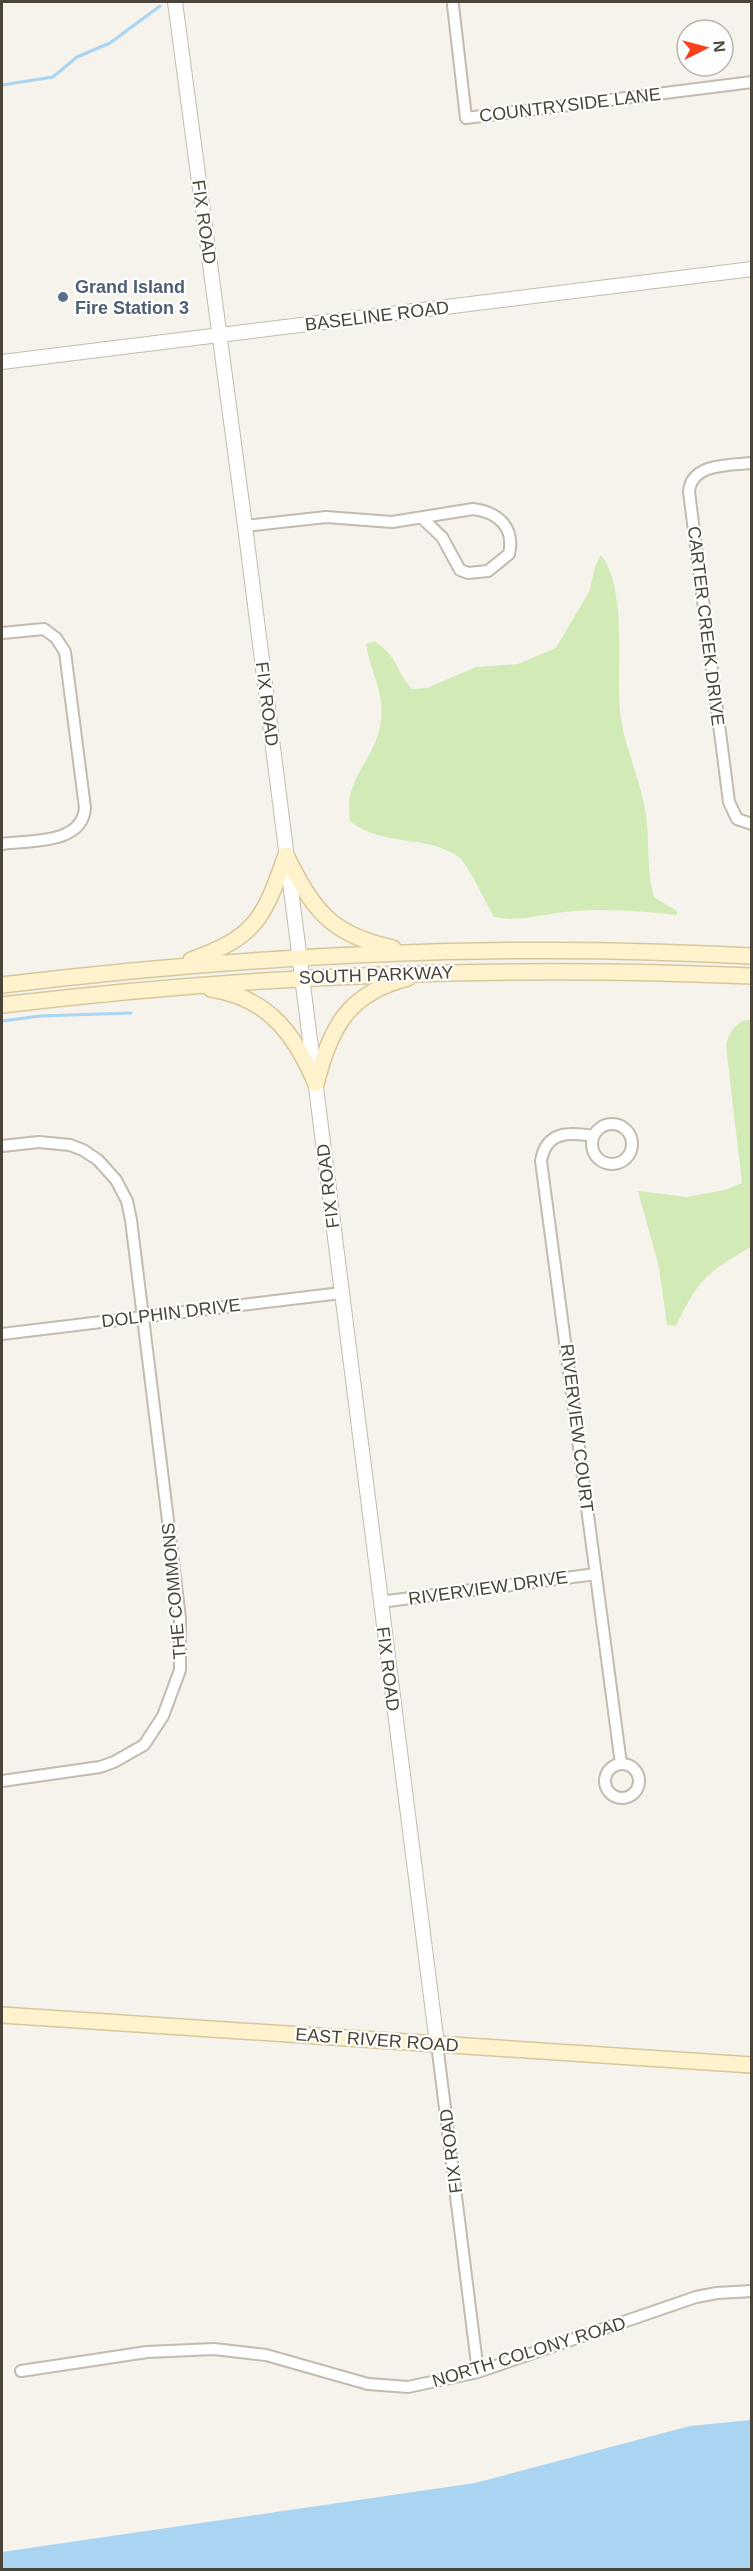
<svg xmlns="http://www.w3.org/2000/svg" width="753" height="2571" viewBox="0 0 753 2571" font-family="Arial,sans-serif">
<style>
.green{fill:#d2eab5}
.water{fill:#a9d4f2}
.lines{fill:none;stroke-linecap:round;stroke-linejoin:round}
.stream{stroke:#a9d4f2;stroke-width:3}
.minor-casing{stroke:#c2bbae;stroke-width:14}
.tertiary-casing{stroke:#c2bbae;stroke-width:16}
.secondary-casing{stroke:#d6c79b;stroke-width:18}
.minor{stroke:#fff;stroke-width:10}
.tertiary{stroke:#fff;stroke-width:14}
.secondary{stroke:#fff3cd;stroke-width:15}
.service-dot{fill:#5c6f8a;stroke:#fff;stroke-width:2}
.labels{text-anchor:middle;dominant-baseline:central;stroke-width:4.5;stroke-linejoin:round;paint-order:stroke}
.street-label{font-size:18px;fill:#4b4439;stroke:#fff}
.service-label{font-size:18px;font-weight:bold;fill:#4e5e75;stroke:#fff;text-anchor:start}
</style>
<rect width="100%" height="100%" fill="#f6f3ec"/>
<!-- green -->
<path class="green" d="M601,555C628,590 616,669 620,712C624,747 641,780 646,815C650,842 646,871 654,897L677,911V915C640,911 601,908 564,912C540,915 518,922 494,917C487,905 467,863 459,857C426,834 381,847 350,821C342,778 377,759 381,721C385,693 370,671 366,644L374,641C399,657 395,671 412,689L427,688L476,667L518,664L556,648L590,590L595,566Z
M751,1019V1247C707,1272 698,1280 676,1326L667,1325L659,1267L638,1191L687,1197L725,1190L742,1183L726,1046C729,1032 736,1021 751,1019Z"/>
<!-- water -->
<path class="water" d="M751,2420V2569H2V2552L475,2483L690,2426Z"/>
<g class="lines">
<!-- stream -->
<path class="stream" d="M2,85L53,77L77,57L110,43L160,6
M2,1021L40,1016L131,1013"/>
<defs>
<path id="minor" d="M453,5L466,118L752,82
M752,463C730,465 691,463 689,492L729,802L737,819L752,824
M245,526L326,517L392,522L473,509C498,512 515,527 509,554L488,571L468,573L460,570L442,537L422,518
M2,633L44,629L56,638L65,652L85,808C82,845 29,840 2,844
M592 1144a20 20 0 1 1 40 0a20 20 0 1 1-40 0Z
M593,1136C569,1132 546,1131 541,1161L621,1764
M2,1146L39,1142L70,1145L83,1150L98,1160L116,1180L127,1201L131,1220L180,1618V1670L163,1716L144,1745L114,1762L100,1767L2,1781
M2,1334L341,1293
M380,1602L596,1574
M605 1781a17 17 0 1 1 34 0a17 17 0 1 1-34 0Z
M437,2044L478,2372
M21,2371L147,2352L214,2349L266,2355L368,2384L408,2387L478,2372L696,2297L717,2293L752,2291"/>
<path id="tertiary" d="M175,2L245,526L437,2044
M2,362L752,269"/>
<path id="secondary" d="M286,855C313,910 331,935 393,948
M191,960C256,937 264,918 286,855
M2,985C250,955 501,942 752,956
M211,989C267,997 295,1034 316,1084
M2,1005C251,975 500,965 752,976
M316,1084C330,1028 348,993 408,978
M2,2015L752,2065"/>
</defs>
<!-- minor casing -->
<use href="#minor" class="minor-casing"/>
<!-- tertiary casing -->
<use href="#tertiary" class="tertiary-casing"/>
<!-- secondary casing -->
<use href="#secondary" class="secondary-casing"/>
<!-- minor -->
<use href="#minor" class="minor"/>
<!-- tertiary -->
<use href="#tertiary" class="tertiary"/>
<!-- secondary -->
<use href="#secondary" class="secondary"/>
</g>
<!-- markers -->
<circle class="service-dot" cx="63" cy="297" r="6"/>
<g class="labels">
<!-- street labels -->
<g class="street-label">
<text transform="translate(570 105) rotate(-7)">COUNTRYSIDE LANE</text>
<text transform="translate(204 222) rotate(82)">FIX ROAD</text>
<text transform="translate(377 316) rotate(-7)">BASELINE ROAD</text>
<text transform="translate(706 626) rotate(83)">CARTER CREEK DRIVE</text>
<text transform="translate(267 704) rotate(83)">FIX ROAD</text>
<text transform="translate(376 975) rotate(-2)">SOUTH PARKWAY</text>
<text transform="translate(328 1186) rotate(-97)">FIX ROAD</text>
<text transform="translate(171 1313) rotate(-7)">DOLPHIN DRIVE</text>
<text transform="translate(577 1428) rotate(83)">RIVERVIEW COURT</text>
<text transform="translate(488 1588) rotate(-8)">RIVERVIEW DRIVE</text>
<text transform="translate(174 1591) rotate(-95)">THE COMMONS</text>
<text transform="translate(388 1669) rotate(83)">FIX ROAD</text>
<text transform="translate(377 2040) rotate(4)">EAST RIVER ROAD</text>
<text transform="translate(451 2151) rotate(-97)">FIX ROAD</text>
<text transform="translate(529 2352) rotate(-17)">NORTH COLONY ROAD</text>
</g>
<!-- service labels -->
<g class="service-label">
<text x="75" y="287">Grand Island<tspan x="75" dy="21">Fire Station 3</tspan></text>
</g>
</g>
<!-- border -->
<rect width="753" height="2571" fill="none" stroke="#4b4439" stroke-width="6"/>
<!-- north arrow -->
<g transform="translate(705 48) rotate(84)"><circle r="28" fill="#ffffff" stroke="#b7b4b0" stroke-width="1.5"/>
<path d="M0-4.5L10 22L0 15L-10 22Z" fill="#fc3f1d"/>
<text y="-9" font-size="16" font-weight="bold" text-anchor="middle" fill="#4b4439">N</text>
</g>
</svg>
